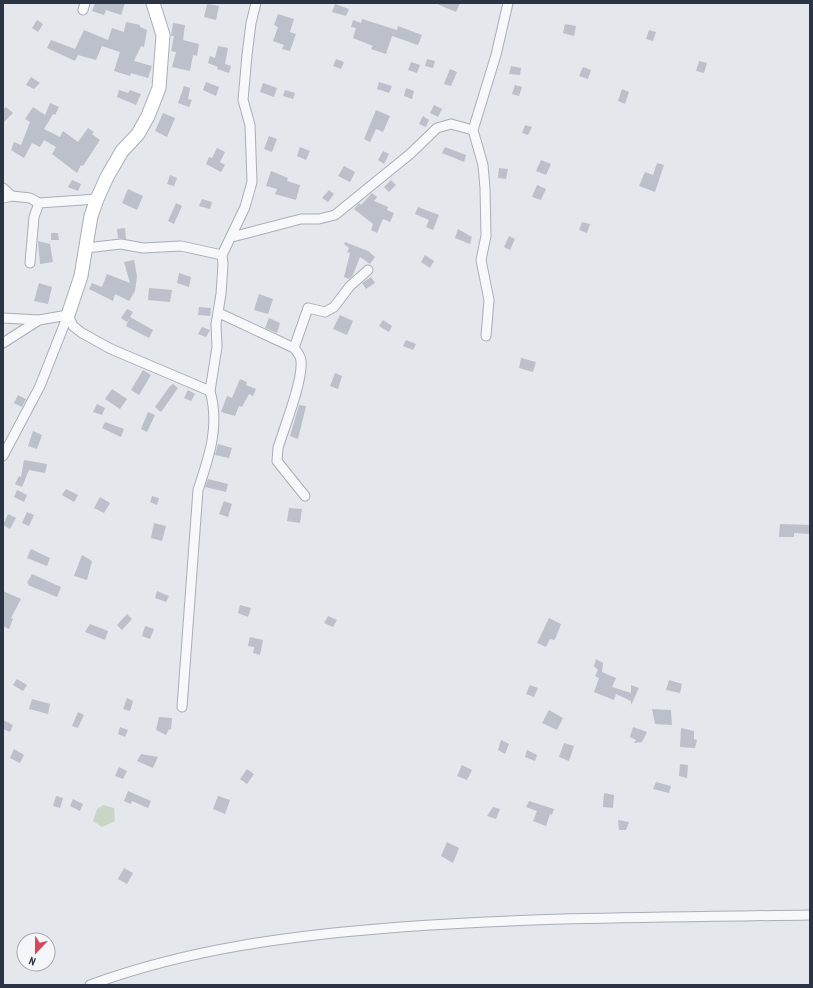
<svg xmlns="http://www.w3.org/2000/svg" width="813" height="988" viewBox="0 0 813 988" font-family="'PT Sans Narrow',sans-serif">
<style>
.green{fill:#c9d6c5}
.building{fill:#bbc0ca}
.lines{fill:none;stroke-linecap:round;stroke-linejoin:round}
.street-casing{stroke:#a9aeb7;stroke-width:11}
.secondary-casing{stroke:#a9aeb7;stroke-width:15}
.street{stroke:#f7f8fa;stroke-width:9}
.secondary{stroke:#fff;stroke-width:13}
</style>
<rect width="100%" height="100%" fill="#e4e7ec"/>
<!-- green -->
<path class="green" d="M103,805L114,808L115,821L102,827L93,821L97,809Z"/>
<!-- building -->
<path class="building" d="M95,3H125L121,15L106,10L104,15L92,11Z
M435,3H460L456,12Z
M207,4L219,6L216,20L204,17Z
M335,4L349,9L346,16L332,12Z
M278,14L294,19L290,32L296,34L290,51L282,49L284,45L273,41L278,27L274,25Z
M362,19L397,30L398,26L422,35L418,45L392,36L386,54L371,49L373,46L353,38L356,28L351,27L353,20L361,23Z
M37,20L43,24L38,32L32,28Z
M126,22L140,25V27L147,30L144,47L141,46L134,61L152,66L148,78L131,73L130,76L114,71L120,52L102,46L96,60L78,55L75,61L47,48L51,40L75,49L84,30L108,40L112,28L124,32Z
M173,23L185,25L183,40L199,44L197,56L193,55L190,71L172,67L176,52L171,51L174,36H171Z
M565,24L576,26L574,36L563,33Z
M649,30L656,32L653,41L646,39Z
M218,46L228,48L225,64L231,66L229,73L217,69L218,67L208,63L210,56L215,58Z
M336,59L344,62L341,69L333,66Z
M427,59L435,61L433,68L425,66Z
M699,61L707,63L704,73L696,71Z
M411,62L420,65L417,73L408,70Z
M511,66L521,68L520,75L509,74Z
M583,67L591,70L588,79L579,76Z
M450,69L457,72L451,86L444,84Z
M31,77L40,83L34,89L26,85Z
M206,82L219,87L216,96L203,90Z
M379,82L392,86L389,93L377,89Z
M263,83L277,88L274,97L260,92Z
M515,85L522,87L519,96L512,94Z
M184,86L190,88L188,99L192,100L189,107L178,103Z
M406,88L414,91L412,99L404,96Z
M622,89L629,92L625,104L618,101Z
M119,90L128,93L130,90L141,94L136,105L117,97Z
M285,90L295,93L293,99L283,96Z
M50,103L59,107L55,115L53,114L44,129L60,137L63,131L78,142L88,128L94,132L92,134L100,140L83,166L81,165L77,173L52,154L56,147L44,140L40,147L32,143L24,158L11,150L14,142L21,145L30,122L25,119L33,107L45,115Z
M434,105L442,109L438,117L430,113Z
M6,107L13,113L3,123V110Z
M376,110L390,116L383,132L376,129L370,142L364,139Z
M163,113L175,118L167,137L155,131Z
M423,116L429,120L426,127L419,124Z
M525,125L532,127L528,135L522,133Z
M269,136L277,139L272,152L264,149Z
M300,147L310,151L306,160L297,156Z
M445,147L466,155L464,162L442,153Z
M217,148L225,152L220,162L225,165L221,172L206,164L209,157L212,158Z
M383,151L389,154L384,164L378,160Z
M541,160L551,164L546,175L536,171Z
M657,163L664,165L655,192L639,186L645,172L653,175Z
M344,166L355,172L350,182L338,176Z
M499,168L508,169L506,179L498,178Z
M271,171L288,178L287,181L300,185L296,200L275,194L277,189L266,186Z
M170,175L177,178L174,186L167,184Z
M72,180L81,184L78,191L68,187Z
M391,180L396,185L389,192L384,187Z
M537,185L546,189L541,200L532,197Z
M128,189L143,196L137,210L122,203Z
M329,190L334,194L328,202L322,198Z
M372,193L377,197L374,201L388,207L387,210L394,213L390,222L383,219L377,233L371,230L373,224L354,209L359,203L361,205Z
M202,199L212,202L210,209L199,206Z
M176,203L182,206L174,224L168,221Z
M418,207L439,215L433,230L426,227L429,220L415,214Z
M582,222L590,224L587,233L579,230Z
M125,228L126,239L118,238L117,229Z
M458,229L472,237L470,244L455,238Z
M51,233H58L59,240H51Z
M509,236L515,239L510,250L504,247Z
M38,241L50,244L53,262L40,264Z
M345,242L368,251L375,257L370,264L360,257L353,275L349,279L344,277L350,253L347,252L349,248L344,244Z
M425,255L434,261L430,268L421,262Z
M134,260L137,276L135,291L129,301L115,294L113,301L89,289L92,283L102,287L107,274L130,283L124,262Z
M179,273L191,277L189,287L177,283Z
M371,277L375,283L366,289L362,283Z
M39,283L52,287L48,304L34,301Z
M149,288L172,290L170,302L148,300Z
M259,294L273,299L268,314L254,310Z
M199,307L211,308L210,316L198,315Z
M127,309L133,312L127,322L121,318Z
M340,315L353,321L347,335L333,329Z
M130,317L153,330L149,338L126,326Z
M269,318L280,323L277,333L265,328Z
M383,320L392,326L389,332L379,326Z
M202,327L210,330L206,337L198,334Z
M406,340L416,344L413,350L403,346Z
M521,358L536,362L533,372L519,368Z
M143,370L151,375L139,395L131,390Z
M335,373L342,376L338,389L330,386Z
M240,379L247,382L246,385L256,389L253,396L249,394L242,407L239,406L235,416L221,412L227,396L232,398Z
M173,384L178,388L161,412L155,407L170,386Z
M112,389L127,399L120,409L105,399Z
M188,390L195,394L191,401L184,398Z
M18,395L26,399L22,407L14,403Z
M97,404L105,408L102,415L93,412Z
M299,405L306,406L298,439L290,436Z
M148,412L155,415L147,432L141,429Z
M105,422L124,429L121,437L102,428Z
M33,431L42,435L37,449L28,446Z
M218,444L232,448L229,458L215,455Z
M24,460L47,464L45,473L29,470L22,487L15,484L19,476L21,477Z
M208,479L228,484L226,492L205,487Z
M66,489L78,495L74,502L62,495Z
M17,490L27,495L24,502L14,497Z
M152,496L159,498L157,505L150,502Z
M100,497L110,503L104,513L94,508Z
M224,501L232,504L228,517L219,514Z
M289,508L302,509L300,523L287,521Z
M27,512L34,515L29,526L22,523Z
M8,514L16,518L10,529L3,525Z
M154,523L166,526L162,541L151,538Z
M780,524L810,525V534L794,533V537H779Z
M31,549L50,558L47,566L27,558Z
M82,555L92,561L87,580L74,576Z
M32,574L61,587L57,597L28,585L29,584L27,583Z
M3,591L21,599L11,618L13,619L9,629L3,626Z
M157,591L169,596L166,602L155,598Z
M240,605L251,608L248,617L238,613Z
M127,614L132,619L122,630L117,625Z
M328,616L337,620L333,627L324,623Z
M549,618L561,624L556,637L554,640L550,639L546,647L537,643Z
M90,624L108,631L105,640L85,632Z
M145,626L154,629L150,639L142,636Z
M250,637L263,640L260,655L253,653L254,647L248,646Z
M596,659L603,663L602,672L616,678L612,687L631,693V685L639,688L631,705V701L616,694L614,700L594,692L599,678L595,676L598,670L594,666Z
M17,679L27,685L23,691L13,685Z
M669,680L682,684L680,693L666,690Z
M530,685L538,688L534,697L526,694Z
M127,698L133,701L130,711L123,709Z
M32,699L50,704L48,714L29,709Z
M652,709L671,710L672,725L655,724Z
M549,710L563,718L557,730L542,723Z
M78,712L84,715L78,728L72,726Z
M159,717L172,718L171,730L169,729L166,735L156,730Z
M3,720L13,725L10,732L3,729Z
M120,727L128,730L125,737L118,734Z
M633,727L647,732L642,742L634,743L636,740L630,737Z
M681,728L694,731V739L697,740L695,748L680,747Z
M501,740L509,744L505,754L498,750Z
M564,743L574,746L569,761L559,757Z
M14,749L24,755L20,763L10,758Z
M527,750L537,755L535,761L525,757Z
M141,754L158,757L153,768L137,761Z
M680,764L688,765L687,778L679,776Z
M462,765L472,770L467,780L457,776Z
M119,767L127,771L123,779L115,776Z
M247,769L254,774L247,784L240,779Z
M656,782L671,786L669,793L653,789Z
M128,791L151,801L148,808L132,801L131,804L124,801Z
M604,793L614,795L613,808L603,807Z
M56,796L63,798L60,808L53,806Z
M218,796L230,800L225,814L213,809Z
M73,799L83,804L80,811L70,806Z
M529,801L554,809L552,815L550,814L546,826L533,821L537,811L526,807Z
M493,807L500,809L496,819L487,816Z
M618,820L629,822L626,830H619Z
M447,842L459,848L453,863L441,856Z
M124,868L133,873L127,884L118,879Z"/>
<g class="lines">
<defs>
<path id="street" d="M83,10L85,3
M3,188L12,196
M3,198L12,196L30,198L39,203L97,199
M232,237L301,219H319L335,215L410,154L437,128L451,124L473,130
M86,248L121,244L143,248L181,246L222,255
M30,263L34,217L39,203
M219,313L294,348C297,352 301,356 301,361C303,381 284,428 278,448L277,461L305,496
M68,315L73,326L82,333L111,349L210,391C220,426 209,457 198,490L182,707
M3,318L39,320L68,315
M486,336L489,300L481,260L486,236L485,188L483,165L473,130L496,55L508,3
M3,343L39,320
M294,348L308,308L325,312L334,307L350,286L368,270
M210,391L217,347L216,324L221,294L223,264L222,255L245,207L252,182L250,125L243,100L247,55L251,23L256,3
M3,456L40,386L68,315
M90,985C190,948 296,935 401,927C537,917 674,917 810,915"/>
<path id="secondary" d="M68,315L81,276L91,216L97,199L107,177L122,151L138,134L148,116L159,88L163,35L153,3"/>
</defs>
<!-- street casing -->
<use href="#street" class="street-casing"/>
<!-- secondary casing -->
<use href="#secondary" class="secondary-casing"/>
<!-- street -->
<use href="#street" class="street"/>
<!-- secondary -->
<use href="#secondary" class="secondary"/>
</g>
<!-- border -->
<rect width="813" height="988" fill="none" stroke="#2b3445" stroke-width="8"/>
<!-- north arrow -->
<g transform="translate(36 952) rotate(202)"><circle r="19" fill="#f4f6f9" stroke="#a4a8b1"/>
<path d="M0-3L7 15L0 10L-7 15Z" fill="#d1495b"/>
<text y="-6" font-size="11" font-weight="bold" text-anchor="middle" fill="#2b3445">N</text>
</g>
</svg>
